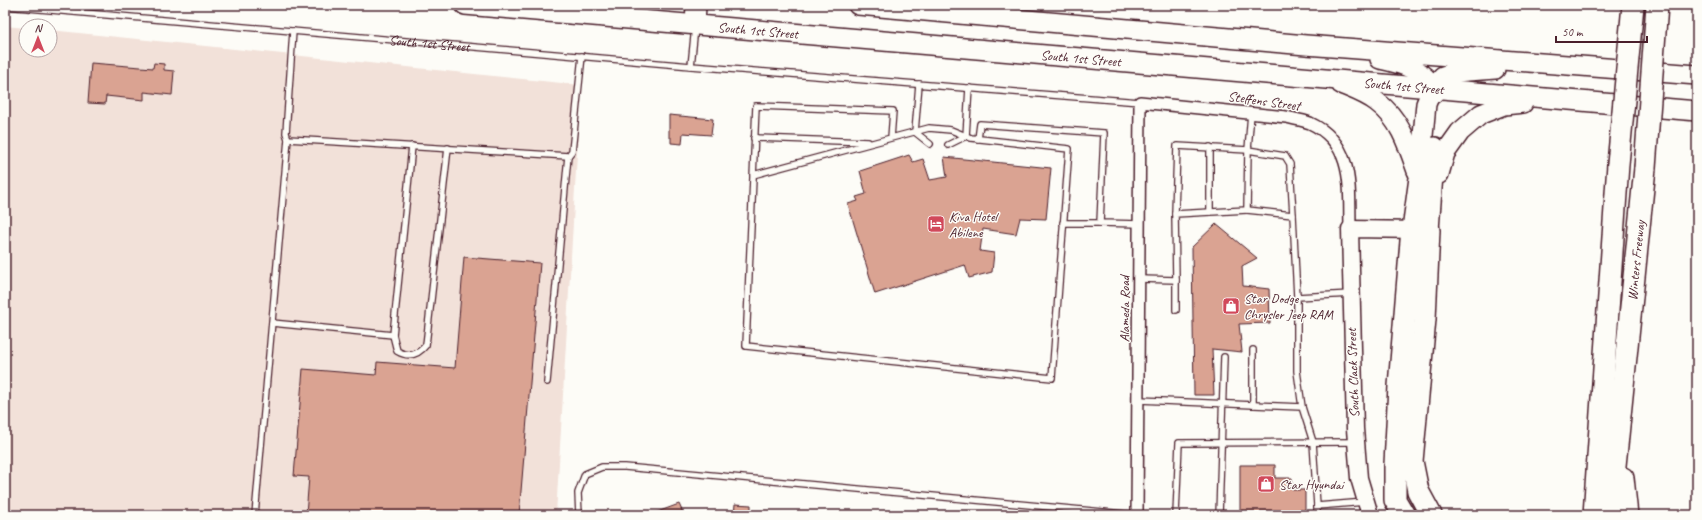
<svg xmlns="http://www.w3.org/2000/svg" width="1702" height="520" viewBox="0 0 1702 520" font-family="Caveat,sans-serif">
<style>
.built{fill:#f2e1d9}
.building{fill:#daa392;stroke:#4a1f2b}
.lines{fill:none;stroke-linecap:round;stroke-linejoin:round}
.service-casing{stroke:#4a1f2b;stroke-width:8}
.minor-casing{stroke:#4a1f2b;stroke-width:14}
.secondary-casing{stroke:#4a1f2b;stroke-width:19}
.trunk-casing{stroke:#4a1f2b;stroke-width:22}
.motorway-casing{stroke:#4a1f2b;stroke-width:24}
.service{stroke:#fdfcf7;stroke-width:5.5}
.minor{stroke:#fdfcf7;stroke-width:11}
.secondary{stroke:#fdfcf7;stroke-width:16}
.trunk{stroke:#fdfcf7;stroke-width:19}
.motorway{stroke:#fdfcf7;stroke-width:21}
.motorway-bridge-casing{stroke:#4a1f2b;stroke-width:24;stroke-linecap:butt}
.motorway-bridge{stroke:#fdfcf7;stroke-width:21}
.labels{text-anchor:middle;dominant-baseline:central;stroke-width:3;stroke-linejoin:round;paint-order:stroke}
.street-label{font-size:14px;fill:#4a1f2b;stroke:#fdfcf7}
.poi-label{font-size:14px;fill:#4a1f2b;stroke:#fdfcf7;text-anchor:start}
</style>
<rect width="100%" height="100%" fill="#fdfcf7"/>
<filter id="ink" filterUnits="userSpaceOnUse"><feTurbulence type="fractalNoise" baseFrequency=".025" numOctaves="2"/><feDisplacementMap in="SourceGraphic" scale="8" xChannelSelector="R" yChannelSelector="G"/><feConvolveMatrix kernelMatrix="1 2 1 2 8 2 1 2 1" color-interpolation-filters="sRGB"/></filter>
<g filter="url(#ink)">
<!-- built -->
<path class="built" d="M5,26L26,28V50H50V30L581,85L556,515H5Z"/>
<!-- building -->
<path class="building" d="M91,63L153,68L154,63L164,64V70L174,71L172,95L144,92V100L106,96L105,104L88,103Z
M669,115L713,119L711,135L683,133L682,144L671,143V137H669Z
M909,155L913,162L923,159L930,180L947,177L944,157L1051,168L1046,219L1020,218L1016,234L983,229L980,251L994,253L992,272L969,278L965,265L875,294L848,204L858,201L856,197L866,194L860,171Z
M1216,224L1257,258L1242,266L1243,286L1269,289L1270,323L1239,324L1242,352L1212,349L1214,395H1194L1192,247Z
M464,257L540,263L519,515H306L309,477L294,476L303,369L376,375L377,362L455,368Z
M1240,465H1275V478H1292V490H1305V515H1240Z
M679,504L684,515H652V514Z
M735,504L751,505V515H734Z"/>
<g class="lines">
<defs>
<g id="service">
<path id="s1" d="M5,6L691,66L1140,102"/>
<path d="M293,31L286,133L288,139L568,156L572,151L582,56"/>
<path d="M691,66L695,27"/>
<path d="M919,84L915,132L930,144"/>
<path d="M966,136L969,88"/>
<path d="M754,138L868,142"/>
<path d="M978,139L980,124L1104,133L1100,223L1140,224"/>
<path d="M948,145L966,136"/>
<path d="M412,146L393,335L397,351C409,358 418,355 426,345L448,148"/>
<path d="M1210,147V212"/>
<path d="M753,175L891,138L893,111L756,106L746,346L1052,378L1069,149L971,138L951,130L929,128L891,138"/>
<path d="M1247,210L1293,215L1297,297"/>
<path d="M1175,214L1177,146L1248,150L1285,156L1290,164L1293,215"/>
<path d="M1063,223H1100"/>
<path d="M1139,279L1176,280L1175,214L1247,210L1248,150L1251,113"/>
<path d="M1176,280V310"/>
<path d="M272,323L393,335"/>
<path d="M1253,350V405"/>
<path d="M547,382L568,156"/>
<path d="M1139,400L1302,407L1313,442L1317,506L1365,502"/>
<path d="M1302,407L1297,371V297L1351,294"/>
<path d="M1317,506V515"/>
<path d="M255,515L288,139"/>
<path d="M579,515L578,493L585,474L602,467H625L1135,515"/>
<path d="M1176,515L1179,443L1354,442"/>
<path d="M1219,515L1224,357"/>
</g>
<path id="minor" d="M1137,515L1140,102L1286,117C1294,119 1303,120 1310,123C1355,144 1349,188 1350,229"/>
<path id="secondary" d="M1370,515L1359,478L1355,429L1350,229L1422,230"/>
<g id="trunk">
<path id="s2" d="M465,5L1697,111"/>
<path d="M858,5L1306,45L1697,75"/>
<path d="M695,25L696,5"/>
<path d="M1380,59C1399,63 1429,70 1434,93"/>
<path d="M1341,84C1353,89 1367,94 1377,102C1400,119 1408,145 1417,171"/>
<path d="M1439,174L1445,153L1460,132L1481,114L1504,105L1523,103"/>
<path d="M1412,229L1419,178L1426,104L1433,87L1443,76L1455,72L1495,69"/>
<path d="M1429,230L1435,147"/>
</g>
<g id="motorway">
<path d="M1429,230L1425,319L1412,461L1418,491L1431,515"/>
<path d="M1623,478L1627,515"/>
<path d="M1404,515L1395,500V464L1399,386L1412,229"/>
<path d="M1594,515L1618,164"/>
<path id="s3" d="M1610,515L1645,168"/>
</g>
</defs>
<!-- service casing -->
<use href="#service" class="service-casing"/>
<!-- minor casing -->
<use href="#minor" class="minor-casing"/>
<!-- secondary casing -->
<use href="#secondary" class="secondary-casing"/>
<!-- trunk casing -->
<use href="#trunk" class="trunk-casing"/>
<!-- motorway casing -->
<use href="#motorway" class="motorway-casing"/>
<!-- service -->
<use href="#service" class="service"/>
<!-- minor -->
<use href="#minor" class="minor"/>
<!-- secondary -->
<use href="#secondary" class="secondary"/>
<!-- trunk -->
<use href="#trunk" class="trunk"/>
<!-- motorway -->
<use href="#motorway" class="motorway"/>
<defs>
<path id="motorway-bridge" d="M1618,164L1633,5
M1645,168L1657,5"/>
</defs>
<!-- motorway-bridge casing -->
<use href="#motorway-bridge" class="motorway-bridge-casing"/>
<!-- motorway-bridge -->
<use href="#motorway-bridge" class="motorway-bridge"/>
</g>
</g>
<!-- icons -->
<defs>
<symbol id="hotel-square" viewBox="-11 -11 22 22"><rect x="-9" y="-9" width="18" height="18" rx="4" fill="#d1495b" stroke="#fdfcf7"/><path d="M-6-4.5h1.5V1H6V5H4.5V3h-9V5H-6ZM-4 0a1.8 1.8 0 1 1 3.6 0ZM.5 0V-2.5h3Q6-2.5 6 0Z" fill="#fff"/></symbol>
<symbol id="shop-square" viewBox="-11 -11 22 22"><rect x="-9" y="-9" width="18" height="18" rx="4" fill="#d1495b" stroke="#fdfcf7"/><path d="M-5-2.5h2.3a2.7 3.5 0 0 1 5.4 0H5L5.5 6h-11ZM-1.5-2.5h3a1.5 2.3 0 0 0-3 0Z" fill="#fff"/></symbol>
</defs>
<g fill-rule="evenodd">
<use href="#hotel-square" x="926" y="214" width="20" height="20"/>
<use href="#shop-square" x="1221" y="296" width="20" height="20"/>
<use href="#shop-square" x="1256" y="474" width="20" height="20"/>
</g>
<g class="labels">
<!-- street labels -->
<g class="street-label">
<text stroke="none"><textPath href="#s2" startOffset="294">South 1st Street</textPath></text>
<text stroke="none"><textPath href="#s1" startOffset="426">South 1st Street</textPath></text>
<text stroke="none"><textPath href="#s2" startOffset="618">South 1st Street</textPath></text>
<text stroke="none"><textPath href="#s2" startOffset="942">South 1st Street</textPath></text>
<text transform="translate(1264 101) rotate(8)">Steffens Street</text>
<text stroke="none"><textPath href="#s3" startOffset="256">Winters Freeway</textPath></text>
<text transform="translate(1124 309) rotate(-90)">Alameda Road</text>
<text transform="translate(1353 373) rotate(-92)">South Clack Street</text>
</g>
<!-- poi labels -->
<g class="poi-label">
<text x="949" y="216">Kiva Hotel<tspan x="949" dy="16">Abilene</tspan></text>
<text x="1244" y="298">Star Dodge<tspan x="1244" dy="16">Chrysler Jeep RAM</tspan></text>
<text x="1279" y="484">Star Hyundai</text>
</g>
</g>
<!-- margin -->
<rect width="1702" height="520" fill="none" stroke="#fdfcf7" stroke-width="20"/>
<rect x="10" y="10" width="1682" height="500" fill="none" stroke="#4a1f2b" stroke-width="1.5" filter="url(#ink)"/>
<!-- north arrow -->
<g transform="translate(38 38)"><circle r="19" fill="#fdfcf7" stroke="#b5a4a5"/>
<path d="M0-3L7 15L0 10L-7 15Z" fill="#d1495b"/>
<text y="-6" font-size="11" font-weight="bold" text-anchor="middle" fill="#4a1f2b">N</text>
</g>
<!-- scale -->
<path d="M1556 36v6h91v-6" fill="none" stroke="#4a1f2b" stroke-width="2"/>
<text x="1562" y="36" font-size="12" fill="#4a1f2b" stroke="#fdfcf7" stroke-width="3" paint-order="stroke">50 m</text>
</svg>
